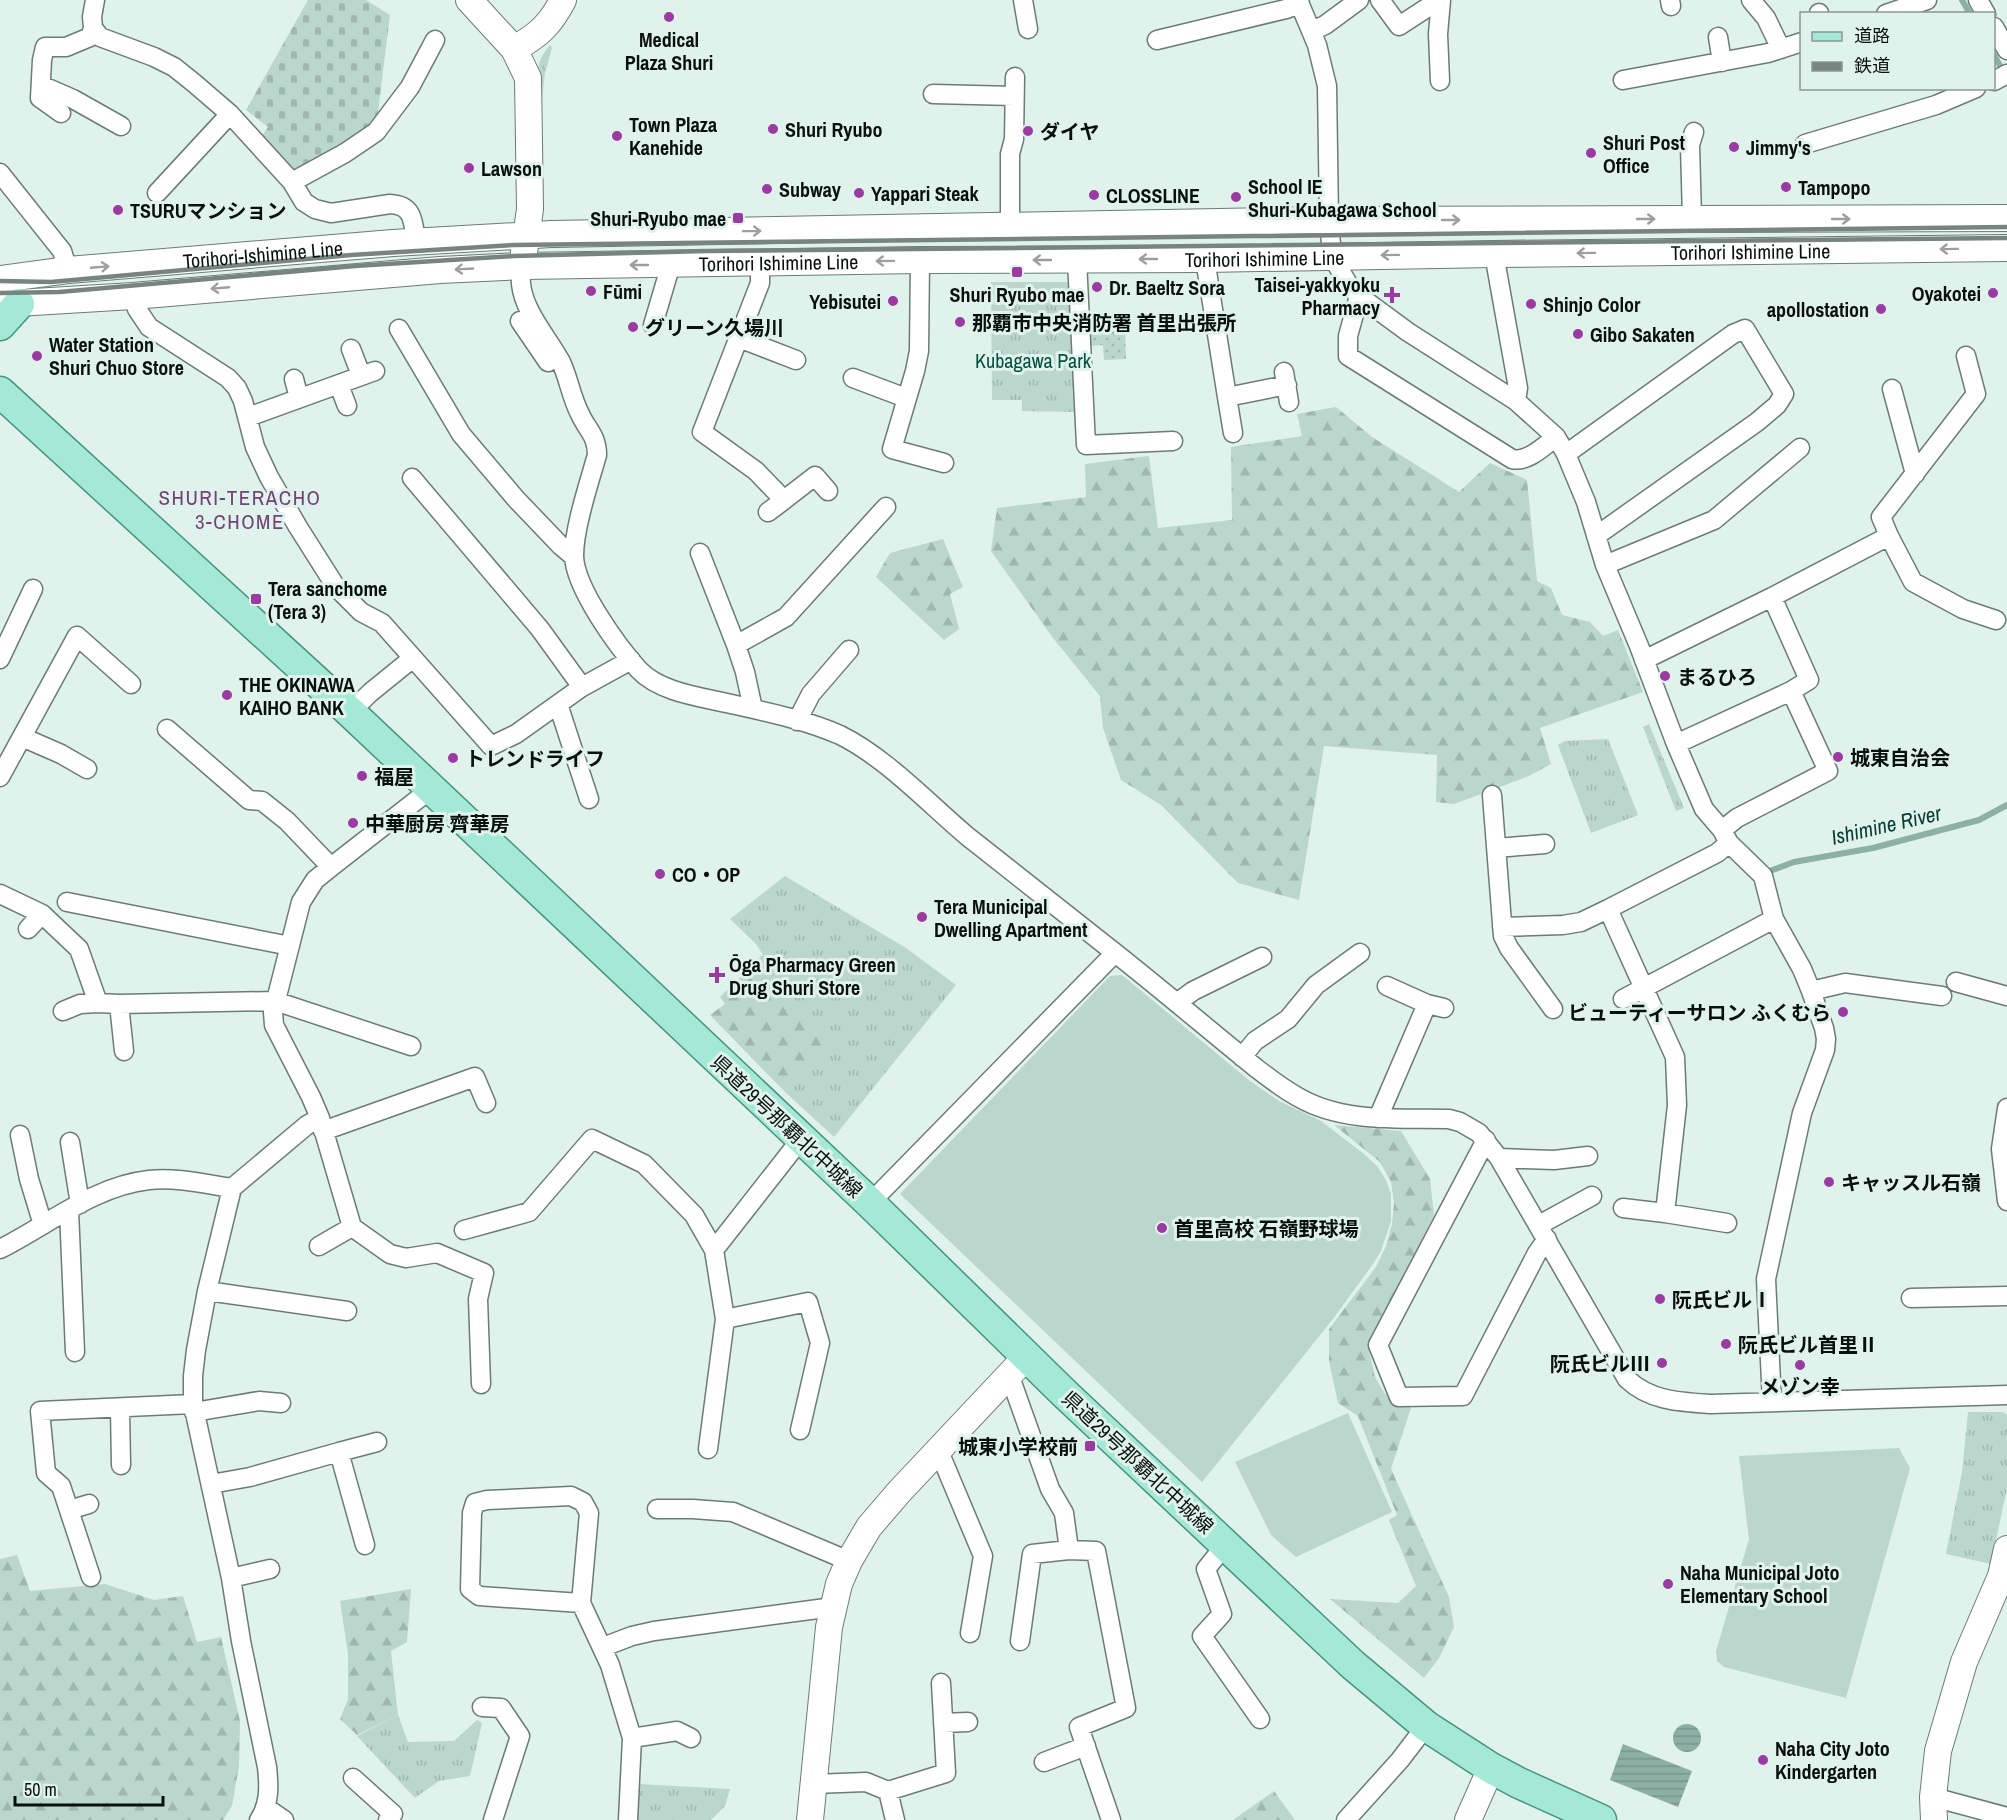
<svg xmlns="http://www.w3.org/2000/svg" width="2007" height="1820" viewBox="0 0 2007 1820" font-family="'Archivo Narrow','Noto Sans JP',sans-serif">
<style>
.grass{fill:url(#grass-tufts)}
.forest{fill:url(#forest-firs)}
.cemetery{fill:url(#cemetery-stones)}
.garden{fill:url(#garden-dots)}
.pitch{fill:#bad6cd}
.water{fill:url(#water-rules)}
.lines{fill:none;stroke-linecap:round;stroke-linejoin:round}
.stream{stroke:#8db0a5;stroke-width:6}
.street-casing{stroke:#6b7b76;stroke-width:21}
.secondary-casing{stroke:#6b7b76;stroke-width:28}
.primary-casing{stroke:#46937f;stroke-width:33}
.street{stroke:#fff;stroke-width:18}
.secondary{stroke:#fff;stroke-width:26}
.primary{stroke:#a4e8d7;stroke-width:30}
.rail{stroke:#778480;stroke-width:4.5}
.oneway{stroke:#9d9f9f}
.poi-dot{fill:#9b3ba2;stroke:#e0f2ec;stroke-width:2}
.labels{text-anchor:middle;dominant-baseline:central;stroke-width:6;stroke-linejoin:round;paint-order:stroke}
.poi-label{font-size:20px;font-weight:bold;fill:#09100e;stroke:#e0f2ec;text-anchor:start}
.street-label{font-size:20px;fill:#09100e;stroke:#e0f2ec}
.park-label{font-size:20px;fill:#045041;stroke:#e0f2ec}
.neighbourhood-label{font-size:21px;letter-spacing:1.5px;fill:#734376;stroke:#e0f2ec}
.water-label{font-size:21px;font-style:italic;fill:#063c31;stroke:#e0f2ec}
</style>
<defs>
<pattern id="grass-tufts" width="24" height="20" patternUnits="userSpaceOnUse" patternTransform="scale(1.5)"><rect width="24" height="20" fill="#bad6cd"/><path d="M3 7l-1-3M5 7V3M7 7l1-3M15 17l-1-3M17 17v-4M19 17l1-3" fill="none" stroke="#9fb7af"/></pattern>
<pattern id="forest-firs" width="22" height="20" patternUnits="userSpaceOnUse" patternTransform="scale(1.5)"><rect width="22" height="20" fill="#bad6cd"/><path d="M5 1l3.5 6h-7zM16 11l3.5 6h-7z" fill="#9fb7af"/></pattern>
<pattern id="cemetery-stones" width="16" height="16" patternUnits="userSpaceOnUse" patternTransform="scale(1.5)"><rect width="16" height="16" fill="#bad6cd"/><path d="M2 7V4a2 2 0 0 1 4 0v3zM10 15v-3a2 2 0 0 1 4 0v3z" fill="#9fb7af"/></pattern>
<pattern id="garden-dots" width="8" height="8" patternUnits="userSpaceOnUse" patternTransform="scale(1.5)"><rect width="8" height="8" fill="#bad6cd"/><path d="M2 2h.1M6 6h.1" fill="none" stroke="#9fb7af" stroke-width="1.8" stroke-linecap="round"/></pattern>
<pattern id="water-rules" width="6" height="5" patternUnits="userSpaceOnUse" patternTransform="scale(1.5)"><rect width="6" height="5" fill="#8db0a5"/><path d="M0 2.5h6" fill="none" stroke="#78968d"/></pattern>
</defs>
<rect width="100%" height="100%" fill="#e0f2ec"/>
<!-- grass -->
<path class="grass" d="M550,45L552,48L545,73L542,98C538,74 533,65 550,45Z
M991,282H1070L1077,412L1022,411V400H992Z
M1649,724L1684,808L1676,811L1643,727Z
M1608,739L1638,815L1591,833L1558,745L1565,741Z
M785,876L906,948L956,985L834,1137L785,1092L836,1040L808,1023L756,944L730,919Z
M1968,1412H2003L2007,1415V1488L1991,1564L1946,1554L1962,1472Z
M398,1715L408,1742L454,1741L477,1720L482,1723L470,1776L439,1781L415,1798L357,1736Z
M638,1784L730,1789L725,1806L711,1820H636Z"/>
<!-- forest -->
<path class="forest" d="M1336,407L1372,437L1459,492L1490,463L1527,480L1537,581L1551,588L1562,615L1590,622L1603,636L1618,630L1643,692L1540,728L1551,764L1527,777L1454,804L1436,802L1437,755L1324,746L1299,900L1238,883L1161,805L1121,780L1103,728L1100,696L1053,638L991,551L997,508L1086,497L1085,464L1149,456L1158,528L1232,520L1231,447L1302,436L1297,414Z
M943,539L963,587L950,594L959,629L944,640L876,577L890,553Z
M763,954L808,1023L837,1040L785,1092L710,1015L725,1004L720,997Z
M1334,1125L1401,1131L1430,1179L1434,1215L1376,1331L1369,1351L1375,1377L1385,1394L1411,1408L1391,1469L1449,1597L1454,1627L1439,1658L1424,1678L1330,1599L1398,1603L1416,1586L1389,1520L1397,1515L1358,1416L1338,1403L1329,1361V1329L1376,1267L1386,1246L1392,1224L1394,1203L1391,1182L1380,1162Z
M17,1555L30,1591L105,1584L154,1600L183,1596L197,1642L221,1637L240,1721L239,1766L232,1806L223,1820H0V1559Z
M411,1589L407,1642L391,1651L398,1715L357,1735L340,1719L348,1699V1654L340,1601Z
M1274,1791L1295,1820H1233Z"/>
<!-- cemetery -->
<path class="cemetery" d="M308,0H366L390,15L378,112L370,128L291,177L259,140L268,127L246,110Z"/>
<!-- garden -->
<path class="garden" d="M1125,324L1126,359L1104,360L1103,345L1090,346L1089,325Z"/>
<!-- pitch -->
<path class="pitch" d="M1122,975L1250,1081L1279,1101L1321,1121L1364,1154L1377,1166L1386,1180L1391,1194V1221L1381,1251L1373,1264L1333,1319L1202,1482L900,1194L1110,976Z
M1348,1413L1392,1512L1296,1557L1271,1535L1235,1462Z
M1899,1448L1910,1468L1846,1698L1724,1667L1717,1661L1716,1651L1749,1539L1739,1456Z"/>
<!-- water -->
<path class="water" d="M1673 1738a14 14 0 1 1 28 0a14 14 0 1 1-28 0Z
M1623,1744L1692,1771L1678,1807L1610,1780Z"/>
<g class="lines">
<!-- stream -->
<path class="stream" d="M1962,0L1970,14
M1994,55L2004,73
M1770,871L1794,862L1873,848L1979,820L2007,805"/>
<defs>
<path id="street" d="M95,0L92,17L93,28L100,37L154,57L174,67L194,83L230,114L292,182L304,202L315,209L331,213L390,204C414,205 413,222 416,241
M1023,0L1028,29
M1298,0L1317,45L1327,86L1329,220L1332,256L1348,284L1359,296L1408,332L1516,401
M1380,0L1399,26L1439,0
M1670,0L1671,6
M1751,0L1766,18L1781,49
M1978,0L1986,14
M1819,13V14
M1886,14L1927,0
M1994,27L2007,50
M1312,31L1325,25L1359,0
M1718,37L1722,62
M1157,40L1286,9L1300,4
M1623,80L1768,53L1802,42
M1440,81L1438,34L1441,0
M1994,81L2007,74
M41,85L73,99L121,126
M933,94L1014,96
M61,113L40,98L42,60L45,47H66L90,37L93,28
M1805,144L1936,105L1976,88
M0,173L62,251L68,270
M292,182L345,153L376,132L410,87L435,40
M157,193L230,114
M1692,219L1690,145L1694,132
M1010,226V154L1014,139L1015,77
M1494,254L1518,388L1516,401L1556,437L1566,454L1586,502L1605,565L1639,646L1676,744L1704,809L1722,830L1729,843L1763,876L1774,919L1802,969L1811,991L1824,1028L1826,1039L1825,1050L1802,1113L1766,1279L1772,1402
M1205,259L1227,397L1287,385
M920,260L919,351L915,371L892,449L944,463
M1077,260L1086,445L1173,441
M760,263V283L702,432L756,471L784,500L815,476L828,491
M523,266C522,272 520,278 521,284C524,312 548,338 561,362C569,379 571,397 580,414C587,430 597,435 597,455C589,483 574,528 574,556C575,588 618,647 639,670C661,693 702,697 731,704C767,712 806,720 840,735C885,757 928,803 967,836C1016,875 1065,913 1114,952C1162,990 1208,1029 1256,1068C1269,1078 1283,1089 1298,1097C1342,1123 1400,1118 1449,1119L1460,1122L1479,1133L1499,1158L1627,1379C1650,1401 1680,1402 1711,1404L2007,1395
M133,296L137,309L149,327L228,378L237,388L243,401L255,447L269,477L298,527L336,587L361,612L382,623L413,658
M1359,296L1348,336V356L1512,459C1527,463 1544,446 1556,437
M520,321L548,362
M653,325L671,264
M399,329L461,434L516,499L561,546L574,557
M739,338L796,360
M351,349L361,375
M1284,372L1289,402
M853,378L906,398
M294,379L299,398
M339,385L347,406
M1892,389L1915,474
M1227,397L1233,433
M248,417L375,371
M1566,454L1733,334L1745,329L1784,394L1777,405L1757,422L1596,536
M412,478L540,629L582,687
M768,512L784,500
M1889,536L1881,517L1976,394L1966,356
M700,553L736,645
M1605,565L1714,520L1800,448
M0,659L33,589
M1644,660L1772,597L1889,536L1913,582L1963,609L1996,620
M558,704L589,799
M753,709L745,672L736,645L786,617L886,507
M350,712L371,692L413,658L491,746L516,734L582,687L631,660
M797,721L811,694L849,650
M167,729L249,800L262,801L287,821L331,867
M22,737L61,754L87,769
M1676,744L1791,691L1809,680L1772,597
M0,777L77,636L131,684
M1492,795L1503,936L1509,948L1553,1009
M1722,830L1737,818L1828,771L1791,691
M1497,848L1545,844
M0,894L42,914L79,949L98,1003L119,1004L275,1001L411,1046
M67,902L290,946
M1502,927L1563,925L1581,922L1608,909
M28,929L42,914
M1956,982L2007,996
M1387,986L1427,1004L1444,1008
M1811,991L1845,983L1942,996
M1623,999L1774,919
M1177,1003L1193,991L1262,957
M119,1004L124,1051
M63,1011L80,1004L98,1003
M1242,1057L1255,1041L1288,1019L1316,985L1360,953
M2007,1108L2001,1149L2007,1201
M320,1118L352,1227L390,1254L406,1258L437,1253L484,1273L478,1299L481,1384
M1378,1118L1427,1004
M323,1131L475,1077L486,1103
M20,1135L29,1179L43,1225
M1486,1140L1378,1345L1399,1397L1463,1396L1537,1253L1547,1239
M70,1142L80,1204
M1499,1158L1554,1160L1588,1156
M870,1203L1115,953
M1623,1208L1665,1213
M69,1210L75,1352
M1727,1223L1665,1213L1677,1105L1675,1057L1608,909L1717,853L1729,843
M1539,1225L1592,1196
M464,1230L529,1212L592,1139L644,1164L694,1215L714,1250L725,1319L708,1449
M319,1246L352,1227
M0,1249C48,1225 94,1186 149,1180C176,1177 205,1184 232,1188
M714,1250L801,1139
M207,1291L347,1311
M1911,1298L2007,1296
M725,1319L808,1302L820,1343L800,1430
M1009,1374L1050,1489L1064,1513L1069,1550L1096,1551L1126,1708L1079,1727L1111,1820
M120,1409L121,1465
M194,1412L259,1401L281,1403
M938,1449L983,1556L970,1633
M339,1452L377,1442
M211,1484L250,1477L339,1452L365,1545
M657,1509H693L733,1512L849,1561
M69,1510L89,1504
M1226,1544L1206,1569L1222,1614L1202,1636L1260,1719
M91,1577L61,1486L46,1473L40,1411L193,1404
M231,1578L270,1569
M581,1603L479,1596L470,1589L472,1513L475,1503L487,1500L571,1496L583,1502L589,1513L581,1603L610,1665L632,1738L628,1820
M1020,1641L1032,1554L1069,1550
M603,1647L632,1636L654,1631L833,1607
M482,1707L501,1708L520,1736L493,1820
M943,1723L968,1722
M632,1738L677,1731L691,1738
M1044,1762L1086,1746
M353,1778L393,1814L388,1820
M814,1784L866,1782L888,1791L895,1820
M888,1791L946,1773L941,1683
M1933,1797L2007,1817
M265,1807L284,1820
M259,1820C270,1804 269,1785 267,1767L241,1641L231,1578L193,1404V1376L196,1350L207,1291L232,1188L307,1125L320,1118L311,1097L274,1025L273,1012L301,902L315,880L331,867L431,789
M1346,1820L1400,1760L1426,1726"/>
<g id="secondary">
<path d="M469,0L514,49L528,78L530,209L524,252"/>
<path d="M514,49C539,35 550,25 563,0"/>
<path id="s1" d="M0,279L68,270L393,243L551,234L1329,220L2007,218"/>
<path id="s2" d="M0,304L133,296L440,270L523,266L920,260L1205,259L1494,254L2007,248"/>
<path d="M810,1820L829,1627L839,1584L849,1561L869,1527L899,1492L1027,1356"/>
<path d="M1468,1820L1491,1768"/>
<path d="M1934,1820L1933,1797L1938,1751L1964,1662L2001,1576L2007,1549"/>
</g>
<path id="primary" d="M0,325L19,304
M0,392L350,712L870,1203L1064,1393L1353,1665L1426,1726L1491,1768L1519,1783L1601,1820"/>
</defs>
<!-- street casing -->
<use href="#street" class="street-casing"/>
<!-- secondary casing -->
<use href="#secondary" class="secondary-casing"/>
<!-- primary casing -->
<use href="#primary" class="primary-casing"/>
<!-- street -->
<use href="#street" class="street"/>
<!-- secondary -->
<use href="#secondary" class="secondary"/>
<!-- primary -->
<use href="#primary" class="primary"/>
<!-- rail -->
<path class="rail" d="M0,281L51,282L351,255L513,245L2007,227
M0,293L59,292L355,266L514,256L706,251L2007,238"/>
</g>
<!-- one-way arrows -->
<defs><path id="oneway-shaft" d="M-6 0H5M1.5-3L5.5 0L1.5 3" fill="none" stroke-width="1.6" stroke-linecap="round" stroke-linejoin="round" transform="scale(1.5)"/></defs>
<g class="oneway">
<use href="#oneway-shaft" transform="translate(1646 219)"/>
<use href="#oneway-shaft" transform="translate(1841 219)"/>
<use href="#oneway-shaft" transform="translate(1451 220)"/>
<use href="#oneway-shaft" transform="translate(752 231) rotate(-1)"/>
<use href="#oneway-shaft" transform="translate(1949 249) rotate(179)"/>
<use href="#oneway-shaft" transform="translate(1586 253) rotate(179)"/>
<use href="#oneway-shaft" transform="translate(1390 255) rotate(179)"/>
<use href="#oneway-shaft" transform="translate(1148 259) rotate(180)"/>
<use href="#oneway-shaft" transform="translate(1042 260) rotate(180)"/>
<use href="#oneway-shaft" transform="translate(885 261) rotate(179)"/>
<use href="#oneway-shaft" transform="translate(639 265) rotate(180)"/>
<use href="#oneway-shaft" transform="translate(100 267) rotate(-5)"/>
<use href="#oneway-shaft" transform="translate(464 269) rotate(177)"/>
<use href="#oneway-shaft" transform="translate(220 288) rotate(175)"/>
</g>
<!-- markers -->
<g class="poi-dot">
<circle cx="669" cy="17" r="6"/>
<circle cx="773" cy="129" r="6"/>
<circle cx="1028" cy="131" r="6"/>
<circle cx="617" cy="136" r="6"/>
<circle cx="1734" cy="147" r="6"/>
<circle cx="1591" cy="153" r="6"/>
<circle cx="469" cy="168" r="6"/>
<circle cx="1786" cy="187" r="6"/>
<circle cx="767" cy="189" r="6"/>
<circle cx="859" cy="193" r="6"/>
<circle cx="1094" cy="195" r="6"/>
<circle cx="1236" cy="197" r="6"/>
<circle cx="118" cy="210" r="6"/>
<rect x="732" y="212" width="12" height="12" rx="3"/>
<rect x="1011" y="266" width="12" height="12" rx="3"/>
<circle cx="1097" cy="287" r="6"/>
<circle cx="591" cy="291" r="6"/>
<circle cx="1993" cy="293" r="6"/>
<path d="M1389 286h6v6h6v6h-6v6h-6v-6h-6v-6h6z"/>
<circle cx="893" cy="301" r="6"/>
<circle cx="1531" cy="304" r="6"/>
<circle cx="1881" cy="309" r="6"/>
<circle cx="960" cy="322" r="6"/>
<circle cx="633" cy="327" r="6"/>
<circle cx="1578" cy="334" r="6"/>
<circle cx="37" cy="356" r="6"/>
<rect x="250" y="593" width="12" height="12" rx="3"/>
<circle cx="1665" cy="676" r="6"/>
<circle cx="227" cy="695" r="6"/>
<circle cx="1838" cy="757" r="6"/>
<circle cx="453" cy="758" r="6"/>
<circle cx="362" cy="776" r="6"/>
<circle cx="353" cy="823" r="6"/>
<circle cx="660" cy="874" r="6"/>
<circle cx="922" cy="917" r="6"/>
<path d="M714 966h6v6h6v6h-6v6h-6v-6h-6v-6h6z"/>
<circle cx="1843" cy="1012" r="6"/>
<circle cx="1829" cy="1182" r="6"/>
<circle cx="1162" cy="1228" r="6"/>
<circle cx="1660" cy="1299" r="6"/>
<circle cx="1726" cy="1344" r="6"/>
<circle cx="1662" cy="1363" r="6"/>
<circle cx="1800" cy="1365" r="6"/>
<rect x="1084" y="1440" width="12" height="12" rx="3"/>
<circle cx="1668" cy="1584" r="6"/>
<circle cx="1763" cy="1760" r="6"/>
</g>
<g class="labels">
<!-- poi labels -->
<g class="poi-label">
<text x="669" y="39" text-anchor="middle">Medical<tspan x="669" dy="23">Plaza Shuri</tspan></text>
<text x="629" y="124">Town Plaza<tspan x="629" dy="23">Kanehide</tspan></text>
<text x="785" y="129">Shuri Ryubo</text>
<text x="1040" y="131">ダイヤ</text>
<text x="1603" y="142">Shuri Post<tspan x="1603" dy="23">Office</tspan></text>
<text x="1746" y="147">Jimmy's</text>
<text x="481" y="168">Lawson</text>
<text x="1248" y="186">School IE<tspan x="1248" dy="23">Shuri-Kubagawa School</tspan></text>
<text x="1798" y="187">Tampopo</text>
<text x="779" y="189">Subway</text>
<text x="871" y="193">Yappari Steak</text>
<text x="1106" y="195">CLOSSLINE</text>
<text x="130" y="210">TSURUマンション</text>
<text x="726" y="218" text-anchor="end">Shuri-Ryubo mae</text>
<text x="1380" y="284" text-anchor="end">Taisei-yakkyoku<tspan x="1380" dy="23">Pharmacy</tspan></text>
<text x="1109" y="287">Dr. Baeltz Sora</text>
<text x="603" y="291">Fūmi</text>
<text x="1981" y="293" text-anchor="end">Oyakotei</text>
<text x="1017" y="294" text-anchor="middle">Shuri Ryubo mae</text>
<text x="881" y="301" text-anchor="end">Yebisutei</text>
<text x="1543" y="304">Shinjo Color</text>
<text x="1869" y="309" text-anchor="end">apollostation</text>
<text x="972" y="322">那覇市中央消防署 首里出張所</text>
<text x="645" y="327">グリーン久場川</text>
<text x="1590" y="334">Gibo Sakaten</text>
<text x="49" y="344">Water Station<tspan x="49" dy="23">Shuri Chuo Store</tspan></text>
<text x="268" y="588">Tera sanchome<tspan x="268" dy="23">(Tera 3)</tspan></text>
<text x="1677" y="676">まるひろ</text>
<text x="239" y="684">THE OKINAWA<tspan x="239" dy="23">KAIHO BANK</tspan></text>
<text x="1850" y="757">城東自治会</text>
<text x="465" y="758">トレンドライフ</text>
<text x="374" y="776">福屋</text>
<text x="365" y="823">中華厨房 齊華房</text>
<text x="672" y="874">CO・OP</text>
<text x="934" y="906">Tera Municipal<tspan x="934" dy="23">Dwelling Apartment</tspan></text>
<text x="729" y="964">Ōga Pharmacy Green<tspan x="729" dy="23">Drug Shuri Store</tspan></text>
<text x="1831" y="1012" text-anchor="end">ビューティーサロン ふくむら</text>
<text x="1841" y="1182">キャッスル石嶺</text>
<text x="1174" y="1228">首里高校 石嶺野球場</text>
<text x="1672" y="1299">阮氏ビルⅠ</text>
<text x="1738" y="1344">阮氏ビル首里Ⅱ</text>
<text x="1650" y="1363" text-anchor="end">阮氏ビルⅢ</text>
<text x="1800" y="1386" text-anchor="middle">メゾン幸</text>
<text x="1078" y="1446" text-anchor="end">城東小学校前</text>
<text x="1680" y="1572">Naha Municipal Joto<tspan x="1680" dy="23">Elementary School</tspan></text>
<text x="1775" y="1748">Naha City Joto<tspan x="1775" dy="23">Kindergarten</tspan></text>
</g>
<!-- street labels -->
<g class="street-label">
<text stroke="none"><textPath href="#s2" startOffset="1752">Torihori Ishimine Line</textPath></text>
<text stroke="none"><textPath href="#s1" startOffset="264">Torihori-Ishimine Line</textPath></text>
<text stroke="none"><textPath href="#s2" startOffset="1266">Torihori Ishimine Line</textPath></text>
<text stroke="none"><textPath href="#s2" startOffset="780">Torihori Ishimine Line</textPath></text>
<text transform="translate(787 1126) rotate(43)">県道29号那覇北中城線</text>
<text transform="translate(1138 1462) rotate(43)">県道29号那覇北中城線</text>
</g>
<!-- park labels -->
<g class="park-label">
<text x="1033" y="360">Kubagawa Park</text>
</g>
<!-- neighbourhood labels -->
<g class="neighbourhood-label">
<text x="240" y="497">SHURI-TERACHO<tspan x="240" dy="24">3-CHOME</tspan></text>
</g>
<!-- water labels -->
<g class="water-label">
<text transform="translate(1886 825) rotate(-13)">Ishimine River</text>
</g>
</g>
<!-- legend -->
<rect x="1800" y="12" width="195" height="78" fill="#e0f2ec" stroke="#8a9893" stroke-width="1.5"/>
<rect x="1812" y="32" width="30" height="9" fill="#a4e8d7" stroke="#8a9893" stroke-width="1.5"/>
<text x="1854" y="42" font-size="18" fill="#09100e">道路</text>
<rect x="1812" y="62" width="30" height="9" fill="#778480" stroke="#8a9893" stroke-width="1.5"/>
<text x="1854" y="72" font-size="18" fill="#09100e">鉄道</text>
<!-- scale -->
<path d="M15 1796v9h148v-9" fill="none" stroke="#09100e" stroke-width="3"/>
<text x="24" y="1796" font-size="18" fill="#09100e" stroke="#e0f2ec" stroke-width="4.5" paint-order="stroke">50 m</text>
</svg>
